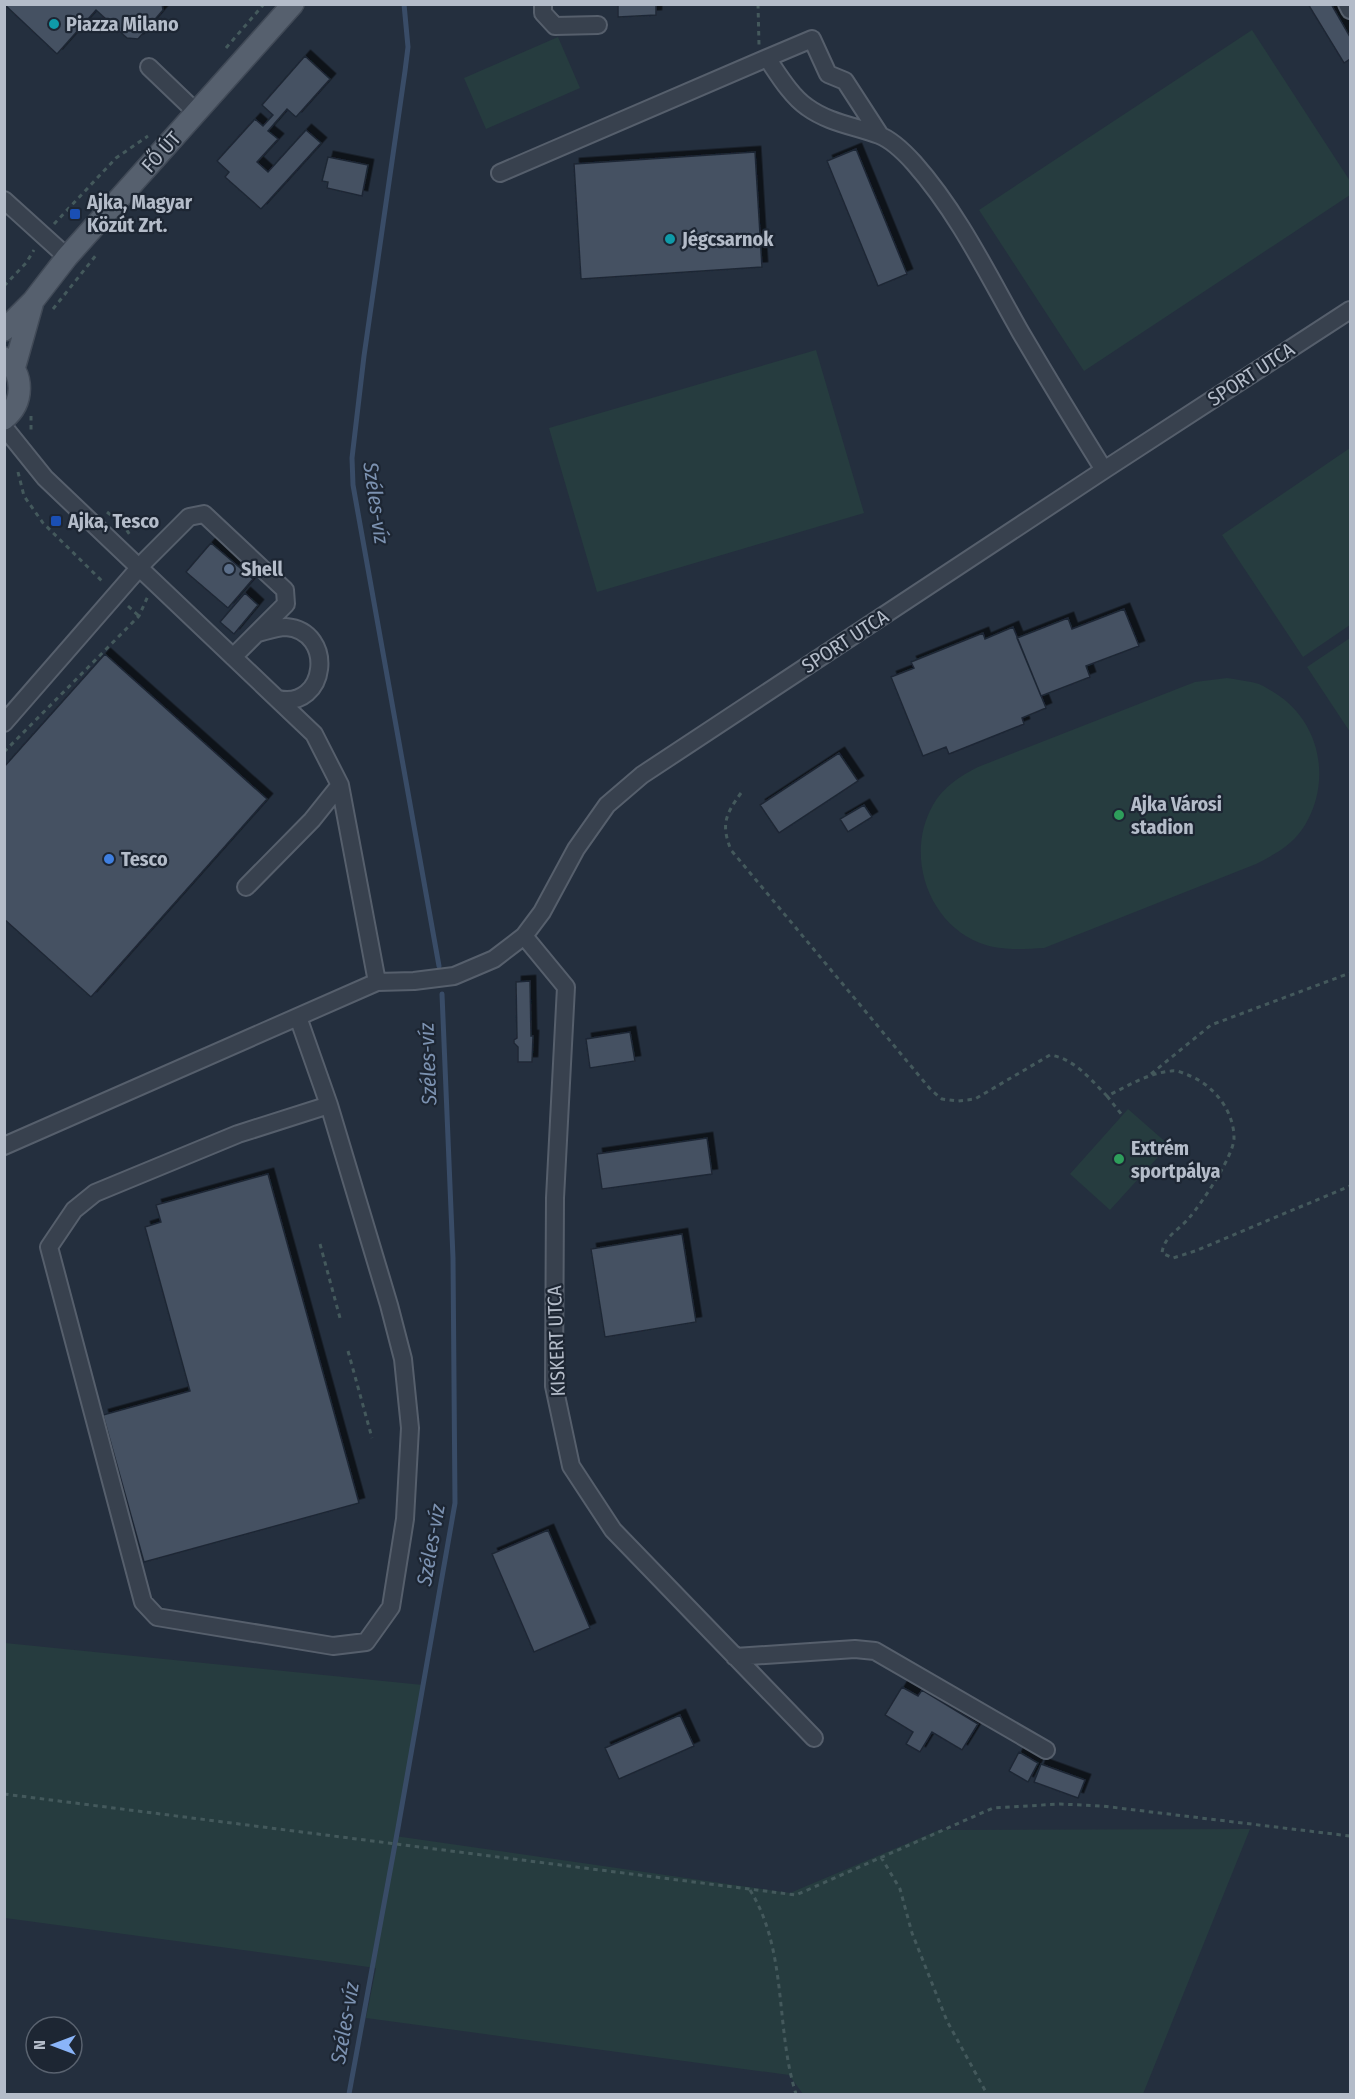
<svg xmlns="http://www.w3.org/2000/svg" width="1355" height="2099" viewBox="0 0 1355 2099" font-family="'Fira Sans Condensed',sans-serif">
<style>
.green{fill:#263c3f}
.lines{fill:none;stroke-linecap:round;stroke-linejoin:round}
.stream{stroke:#394c67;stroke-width:5}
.building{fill:#455162;stroke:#1f2835;stroke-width:1.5;filter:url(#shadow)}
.minor-casing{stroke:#565f6c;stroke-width:20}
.major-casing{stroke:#414a57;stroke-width:24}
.path{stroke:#44595c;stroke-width:3;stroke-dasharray:4.5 4.5;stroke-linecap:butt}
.minor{stroke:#38414e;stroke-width:16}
.major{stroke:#56606e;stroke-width:21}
.culture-dot{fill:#0f9aa8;stroke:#1d2633;stroke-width:2}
.transit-dot{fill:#1a4fb4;stroke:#1d2633;stroke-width:2}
.service-dot{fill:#5c6f8a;stroke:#1d2633;stroke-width:2}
.leisure-dot{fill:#2e9e5b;stroke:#1d2633;stroke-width:2}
.shop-dot{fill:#3f7fe0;stroke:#1d2633;stroke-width:2}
.labels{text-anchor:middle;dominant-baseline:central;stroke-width:4.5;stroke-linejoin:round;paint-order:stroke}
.poi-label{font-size:20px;font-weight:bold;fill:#b4bcc9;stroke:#1d2633;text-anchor:start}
.street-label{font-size:20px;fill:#b4bcc9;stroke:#1d2633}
.water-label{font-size:21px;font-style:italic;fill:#7c92b1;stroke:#1d2633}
</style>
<defs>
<filter id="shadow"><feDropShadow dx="5.5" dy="-5.5" stdDeviation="0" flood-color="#0009"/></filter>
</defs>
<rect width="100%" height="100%" fill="#242f3e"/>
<!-- green -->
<path class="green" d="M1252,30L1350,181V195L1084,371L979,210Z
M558,37L580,88L486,129L464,78Z
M816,350L864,513L597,592L549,428Z
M1350,448V625L1303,657L1222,535Z
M1350,638V732L1307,667Z
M1227,678C1238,680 1249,681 1259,684C1264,686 1270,690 1275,693C1320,721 1332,780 1305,825C1294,844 1274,855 1256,864L1044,948C1023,949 1000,951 980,943C927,922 905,854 933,805C943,787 960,776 978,767L1195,682Z
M1128,1109L1169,1145L1110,1210L1070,1174Z
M5,1643L423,1685L395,1836L790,1893L939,1830L1250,1829L1143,2094H803L789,2075L366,2018L376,1968L5,1918Z"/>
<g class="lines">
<!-- stream -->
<path class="stream" d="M404,4L408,47L405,71L364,356L352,458L353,485L439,966
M349,2094L398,1828L455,1503L453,1258L442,994"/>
</g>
<!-- building -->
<path class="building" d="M4,4H162L163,10L138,39L127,38L96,10L57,54Z
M618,4H656V15L618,17Z
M1308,4H1331L1350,37V59L1344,63Z
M305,56L330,79L296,117L287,109L268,131L278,139L257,162L268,172L306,130L321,143L261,209L225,177L229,172L217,161L255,119L263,126L273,115L262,105Z
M856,149L907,274L878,286L827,161Z
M755,152L762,267L581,279L574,164Z
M328,157L368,165L362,196L327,188L328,182L322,181Z
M211,543L253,579L228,608L186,572Z
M245,593L258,605L234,634L220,622Z
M1124,609L1139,646L1086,666L1090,677L1041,696L1017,638L1068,618L1072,629Z
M1013,627L1046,708L1022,718L1024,724L949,754L946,747L923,756L891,677L914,668L911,662L983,633L985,639Z
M105,654L267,799L91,997L4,919V767Z
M839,753L858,781L779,833L760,805Z
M864,805L872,817L848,832L840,819Z
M530,981L531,1036H533L532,1062H518V1047L514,1043V1040L517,1038L516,982Z
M630,1032L635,1061L590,1068L586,1039Z
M707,1138L712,1174L602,1189L597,1154Z
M268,1174L359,1503L144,1562L103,1415L190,1391L145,1227L161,1222L156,1205Z
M682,1234L696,1322L605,1337L591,1249Z
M548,1530L590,1628L534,1652L492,1554Z
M902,1687L918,1696L922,1690L978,1724L962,1750L932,1732L920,1752L906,1744L913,1732L885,1715Z
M680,1715L694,1746L619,1779L605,1748Z
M1019,1752L1038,1763L1028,1782L1009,1771Z
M1041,1764L1085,1780L1078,1798L1034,1782Z"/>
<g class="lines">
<defs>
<path id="minor" d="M543,4V13L555,26L598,25
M1347,4L1350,10
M767,58L812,39L828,74L845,81L880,135
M149,67L196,112
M500,173L767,58C778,74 791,96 807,107C829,123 855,126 879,135C892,140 905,153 914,163C959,214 988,275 1021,333C1048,379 1076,425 1104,470
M4,200L67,257
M4,427L45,478L314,734L340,785L377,982
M258,633C266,631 277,627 286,627C336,631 327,710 278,699
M4,723L146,560L189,517L204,514L285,590L286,604L233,657
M246,887L312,820L340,785
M524,936L566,987L555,1198L554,1386L571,1466L613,1530L814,1738
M298,1017L329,1105L389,1305L403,1359L410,1428L405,1519L391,1607L366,1642L333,1646L157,1617L143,1602L49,1247L74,1210L95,1193L238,1134L329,1105
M4,1146L377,982L414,981L454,976L494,959L524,936L542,912L576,849L607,805L642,775L1104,470L1350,310
M735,1657L855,1649L875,1651L1046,1750"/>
<path id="major" d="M4,330L33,301L67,257L293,4
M4,358C25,374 24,403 4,419
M14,369L32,305"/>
</defs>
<!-- minor casing -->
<use href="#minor" class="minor-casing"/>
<!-- major casing -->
<use href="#major" class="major-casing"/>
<!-- path -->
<path class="path" d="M758,4L759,45
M226,48L264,4
M54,224L116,158L148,136
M4,286L26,263L34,250
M53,309L97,254
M31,416V433
M18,472L24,496L43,523L104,583
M107,512L124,526L130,535
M128,606L139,616
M4,752L139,616L148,596
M741,793C725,815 721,825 731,850L931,1090L942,1099L958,1101L975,1099L1050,1055C1075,1059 1090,1079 1107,1096C1128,1086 1148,1073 1171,1071C1177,1070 1183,1073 1188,1075C1214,1085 1234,1111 1234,1138C1234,1156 1201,1204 1189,1218C1179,1230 1164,1236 1162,1253L1173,1258L1195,1251L1350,1186
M1151,1074L1211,1025L1350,973
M1107,1096L1122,1115
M320,1244L340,1318
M348,1351L372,1438
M4,1794L796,1895L993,1808L1060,1804L1102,1806L1350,1836
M881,1857L900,1889L912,1933L947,2021L987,2094
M750,1890C788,1951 775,2028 796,2094"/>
<!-- minor -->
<use href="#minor" class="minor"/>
<!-- major -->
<use href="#major" class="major"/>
</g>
<!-- markers -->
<g class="culture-dot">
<circle cx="54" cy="24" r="6"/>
<circle cx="670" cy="239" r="6"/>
</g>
<g class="transit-dot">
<rect x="69" y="208" width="12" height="12" rx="3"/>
<rect x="50" y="515" width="12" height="12" rx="3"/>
</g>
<circle class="service-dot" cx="229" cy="569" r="6"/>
<g class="leisure-dot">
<circle cx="1119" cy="815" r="6"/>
<circle cx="1119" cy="1159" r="6"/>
</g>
<circle class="shop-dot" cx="109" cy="859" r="6"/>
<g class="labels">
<!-- poi labels -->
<g class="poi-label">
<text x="66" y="24">Piazza Milano</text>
<text x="87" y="202">Ajka, Magyar<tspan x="87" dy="23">Közút Zrt.</tspan></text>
<text x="682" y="239">Jégcsarnok</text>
<text x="68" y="521">Ajka, Tesco</text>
<text x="241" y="569">Shell</text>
<text x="1131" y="804">Ajka Városi<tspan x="1131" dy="23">stadion</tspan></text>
<text x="121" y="859">Tesco</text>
<text x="1131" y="1148">Extrém<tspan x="1131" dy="23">sportpálya</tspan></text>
</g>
<!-- street labels -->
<g class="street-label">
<text transform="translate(161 152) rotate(-48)">FŐ ÚT</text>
<text transform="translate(1251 374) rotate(-33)">SPORT UTCA</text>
<text transform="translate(845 641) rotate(-33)">SPORT UTCA</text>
<text transform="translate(556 1341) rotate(-92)">KISKERT UTCA</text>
</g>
<!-- water labels -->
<g class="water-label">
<text transform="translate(376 503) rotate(82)">Széles-víz</text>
<text transform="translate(428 1064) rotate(-92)">Széles-víz</text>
<text transform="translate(431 1545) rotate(-80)">Széles-víz</text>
<text transform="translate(345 2023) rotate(-80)">Széles-víz</text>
</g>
</g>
<!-- border -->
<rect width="1355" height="2099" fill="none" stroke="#b4bcc9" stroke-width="12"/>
<!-- north arrow -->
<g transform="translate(54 2045) rotate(270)"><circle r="28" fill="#1d2633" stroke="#59626f" stroke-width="1.5"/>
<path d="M0-4.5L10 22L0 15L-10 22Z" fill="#8ab4f8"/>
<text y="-9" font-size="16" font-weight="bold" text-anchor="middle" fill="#b4bcc9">N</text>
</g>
</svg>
